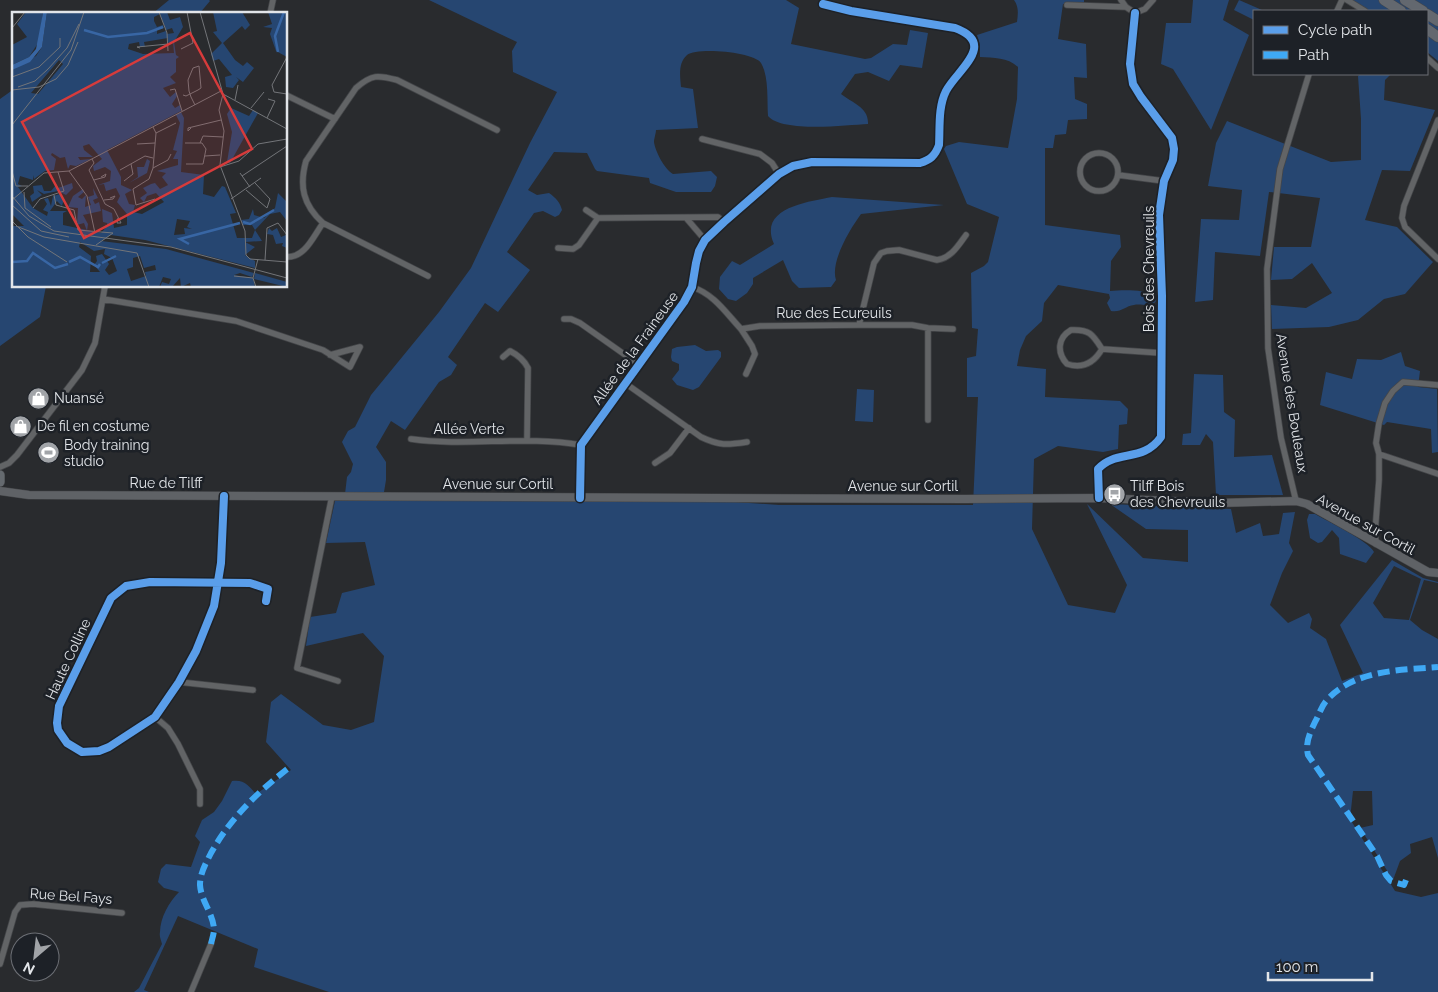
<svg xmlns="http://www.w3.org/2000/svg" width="1438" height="992" viewBox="0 0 1438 992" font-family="Raleway,sans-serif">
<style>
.green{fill:#264671;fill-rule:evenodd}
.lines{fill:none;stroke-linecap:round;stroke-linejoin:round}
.street-casing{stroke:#444649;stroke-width:7}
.secondary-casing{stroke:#444649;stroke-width:9}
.primary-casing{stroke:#444649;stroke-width:10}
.highway-casing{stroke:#444649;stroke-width:11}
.street{stroke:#626466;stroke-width:5.5}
.secondary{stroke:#5f6266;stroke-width:8}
.primary{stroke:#656a6f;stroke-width:9}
.highway{stroke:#63686f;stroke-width:10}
.quiet{stroke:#3fa9f5;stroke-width:6;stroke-dasharray:12 6;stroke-linecap:butt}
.cycleway-casing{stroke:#1d2127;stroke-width:11}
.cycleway{stroke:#5a9eea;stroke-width:8}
.labels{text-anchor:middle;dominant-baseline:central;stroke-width:5;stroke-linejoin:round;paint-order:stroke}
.street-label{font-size:14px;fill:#e2e5e9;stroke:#1d2127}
.poi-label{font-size:14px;fill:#e2e5e9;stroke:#1d2127;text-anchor:start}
.inset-river{fill:none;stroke:#3866a4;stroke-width:2.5}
.inset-road{fill:none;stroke:#737579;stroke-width:1}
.view{fill:#d73b3b;fill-opacity:0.15;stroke:#d73b3b;stroke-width:2.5}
.inset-edge{fill:none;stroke:#e2e5e9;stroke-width:2.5}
</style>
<rect width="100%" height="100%" fill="#292b2e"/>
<!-- green -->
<path class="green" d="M169,0H209L210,1L199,14H152Z
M429,0H786L799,8L791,44L865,59L871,58L893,44L907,45L910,30L928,33L922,68L900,65L889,81L868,72L855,74L841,94C852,103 869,107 868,124C846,125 783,133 768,116C767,101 769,76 761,63C754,52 697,47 687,55C678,63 680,76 681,87L693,89L698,128L656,130C656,133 654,139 654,142C655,151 665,170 673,174L711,171L717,177L715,186L711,192H676L650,183L649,178L597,171L595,169L587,153L554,152L528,190L537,195L549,193C556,198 560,202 562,210L559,215L555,217L543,211L534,213L507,252L530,270L498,312L485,303L448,357L457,365L451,375L439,382L405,430L391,421L376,447L386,462V480L384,492L345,494L347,477L351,472L353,464L342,442L348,431L355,427L371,395L439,312L471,268L530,143L557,92L513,72L512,51L517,42Z
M1014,0H1084V3L1063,4L1058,39L1086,44L1087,78L1074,77L1075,99L1087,104V119L1068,120L1066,134L1055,135L1053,148H1045V225L1120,235L1121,247L1111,261L1110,291C1123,290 1144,289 1155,296L1156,301C1150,309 1142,303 1134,305C1125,306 1121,313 1111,311L1107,303L1110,298L1109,294L1058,285L1044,303L1042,321L1026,336L1020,350L1017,366L1046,369L1045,397L1120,401L1128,409L1127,424L1119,425L1118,449L1103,452L1058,446L1034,459L1032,529L1068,605L1115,613L1127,585L1087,504L1143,558L1188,562V530L1146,529L1110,504L1231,509L1236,533L1260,523L1263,536L1279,534L1283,513L1295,512L1289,543L1293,551L1282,573L1270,605L1288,623L1309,613L1312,619L1310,628L1326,639L1342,681L1363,673L1340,625L1392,560L1423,578L1438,582V583L1424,580L1410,620L1422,630L1438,639V858L1432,837L1410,844L1411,853L1400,861L1393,880L1360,828L1373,825L1372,791H1353L1350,819L1395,891L1421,897L1438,893V992H329L254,967L258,949L178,916L144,990L149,992H134L139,988L162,944C161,940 159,936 160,932C160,918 169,902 179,892L164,888L158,882L161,869L166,864L191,867L200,842L195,836L202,820L214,812L222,801L232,781C244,779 249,786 256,794L291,770L266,742L271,702L281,694L323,725L351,730L374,722L384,656L363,633L306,646L310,617L336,613L342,593L375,585L365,542L326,543L335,501L579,500L720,501L779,505H973L978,397H967V358L976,356L978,329L972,328L971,273L984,266L988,262L999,217L967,204L944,149L946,146L959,142L1008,148L1017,99L1018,67C1007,57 994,58 980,57V45L977,35L1017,22C1018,14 1019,7 1014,0ZM1394,566L1421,579L1409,620L1384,618L1373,603Z
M1193,0H1229L1223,20L1249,35L1211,130L1173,69L1161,64L1166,23H1191Z
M1239,0L1262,10L1261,11H1254V20L1234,10Z
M1351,0H1438V61L1427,52V11H1369Z
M1361,74H1391L1385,80L1384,100L1435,110L1410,171L1382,170L1365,220L1397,227L1433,262L1405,294L1384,299L1358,320L1329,327L1272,329L1271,305L1306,308L1332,293L1312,263L1292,279L1271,280L1274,247H1311L1320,198L1269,192L1260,256L1215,252L1213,300L1195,302L1201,219L1239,220L1242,190L1208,186L1216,143L1227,121L1331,162L1361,160V119L1358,76Z
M14,89V286H46L40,317L0,346V99Z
M832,197L944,205L861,214C850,229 830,262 836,280L831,287L799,288L792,281L783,260L753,278V284L747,293L736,301L728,299L719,289L720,277L732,261L740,265L774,244C758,208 807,202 832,197Z
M695,345L706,351L718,350L721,352V357L699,387L693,390L677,385L672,379L679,370V364L672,361L671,357L672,349L677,347Z
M1401,352L1405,366L1420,371L1418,387L1437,389L1438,452L1432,453L1431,429L1387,422L1384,425L1320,405L1326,372L1352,379L1357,359L1381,360Z
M1194,374L1223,375L1224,412L1235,420L1234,457L1272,455L1283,495H1216L1213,442L1206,434L1200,445H1182L1183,434L1191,433Z
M857,389L874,390L873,422L855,421Z
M1309,514H1315C1327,521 1369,541 1374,552L1366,563L1340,554L1339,538L1332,530L1322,542L1318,543L1310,538L1307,520Z"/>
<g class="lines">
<defs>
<path id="street" d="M1121,0L1126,7L1135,13
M1347,0L1365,11
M1067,5L1126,7
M1337,11L1342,0
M1135,13L1145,9L1153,0
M270,14L273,0
M1427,58L1438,68
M286,95L335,119
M1438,120L1404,206L1402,218L1405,227L1438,259
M702,139L760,154L772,163L779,174
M1080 172a19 19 0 1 1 38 0a19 19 0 1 1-38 0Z
M1118,175L1164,181
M586,210L598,218
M687,219L705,240
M558,248L573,249L579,245L598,218L718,217L724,222
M286,257C305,258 313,237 323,223
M428,276L323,223C303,205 299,186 306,161L356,88C372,74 378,75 397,80L497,130
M692,287C714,294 726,313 741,329L760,326L859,325H912L928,328L953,329
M103,299L236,321L323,350L350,367L360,347L330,355
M564,319H571L580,323L638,364
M859,325L874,263L881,253L887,251L899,250L937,260C951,258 958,246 966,235
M928,328V420
M741,329L752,346L755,354L746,374
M1071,330C1090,329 1093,335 1102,349C1094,363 1083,369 1067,364C1057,353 1057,338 1071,330Z
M1102,349L1161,353
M503,357L510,351C518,355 524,360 528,368L527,441
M625,383L701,437C720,446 727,445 747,442
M411,439C467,447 525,435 581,445
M1379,454L1438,474
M655,463L670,453L689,428
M0,467L9,463L17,455L82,370L95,343L105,286
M224,496L221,563L214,606L196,651L179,682L155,717L109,747L99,751L82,752L67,743L58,730L57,723L59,706L111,598L126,586L150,582L250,583L268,589L266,601
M332,496L297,668L338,681
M580,498L581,445L684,302L692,287L696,263L699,251L705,240L724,222L779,174L793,166L812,162L920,163C930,160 935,156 939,145C940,127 938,107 946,91C957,70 998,44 955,28L851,11L823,4
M1099,498L1098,469C1116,449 1143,463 1161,437L1162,296L1159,215L1164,181L1173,160L1174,149L1172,138L1141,97L1133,84L1130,64L1135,13
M1296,501L1281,438L1268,348L1267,269L1280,169L1309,74
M1376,544L1375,533L1379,480V454L1376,443L1379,423L1385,403L1393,391L1403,382L1438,385
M179,682L253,690
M155,717L168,728L178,744L200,789V804
M0,964L15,912L20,905L33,904L122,913
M191,992L211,944"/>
<path id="secondary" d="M0,491L29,495L965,499L1099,498L1219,503L1296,501L1307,504L1428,572L1438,573"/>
<path id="primary" d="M0,475V482"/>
<path id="highway" d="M1384,0L1401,11
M1405,0L1423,11
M1427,14L1438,21
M1427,29L1438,37"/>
</defs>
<!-- street casing -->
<use href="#street" class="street-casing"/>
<!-- secondary casing -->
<use href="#secondary" class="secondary-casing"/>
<!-- primary casing -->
<use href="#primary" class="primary-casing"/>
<!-- highway casing -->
<use href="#highway" class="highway-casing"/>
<!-- street -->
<use href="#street" class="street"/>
<!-- secondary -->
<use href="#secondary" class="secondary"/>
<!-- primary -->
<use href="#primary" class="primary"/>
<!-- highway -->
<use href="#highway" class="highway"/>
<!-- quiet -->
<path class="quiet" d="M1406,880L1404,885L1391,881L1386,875L1377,856L1308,755C1305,742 1310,733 1315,722C1319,715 1321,707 1326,701C1353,670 1400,670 1438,667
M211,944C212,939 214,934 214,929C213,913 201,901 200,885C200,873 206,863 211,853C231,817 259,791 291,766"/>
<defs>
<path id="cycleway" d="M224,496L221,563L214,606L196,651L179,682L155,717L109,747L99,751L82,752L67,743L58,730L57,723L59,706L111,598L126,586L150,582L250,583L268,589L266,601
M580,498L581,445L684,302L692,287L696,263L699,251L705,240L724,222L779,174L793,166L812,162L920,163C930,160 935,156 939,145C940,127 938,107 946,91C957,70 998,44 955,28L851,11L823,4
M1099,498L1098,469C1116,449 1143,463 1161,437L1162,296L1159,215L1164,181L1173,160L1174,149L1172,138L1141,97L1133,84L1130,64L1135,13"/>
</defs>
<!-- cycleway casing -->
<use href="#cycleway" class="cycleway-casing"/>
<!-- cycleway -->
<use href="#cycleway" class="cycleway"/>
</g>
<!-- icons -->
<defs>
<symbol id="shop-disc" viewBox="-11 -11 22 22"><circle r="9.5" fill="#a1a4a8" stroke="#1d2127"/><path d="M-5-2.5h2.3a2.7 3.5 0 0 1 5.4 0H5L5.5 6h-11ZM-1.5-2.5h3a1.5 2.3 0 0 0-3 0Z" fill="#fff"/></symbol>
<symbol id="stadium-disc" viewBox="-11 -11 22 22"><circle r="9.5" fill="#a1a4a8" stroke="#1d2127"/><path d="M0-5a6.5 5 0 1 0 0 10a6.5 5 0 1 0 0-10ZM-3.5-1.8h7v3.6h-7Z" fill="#fff"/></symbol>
<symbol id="bus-disc" viewBox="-11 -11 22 22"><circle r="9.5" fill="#a1a4a8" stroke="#1d2127"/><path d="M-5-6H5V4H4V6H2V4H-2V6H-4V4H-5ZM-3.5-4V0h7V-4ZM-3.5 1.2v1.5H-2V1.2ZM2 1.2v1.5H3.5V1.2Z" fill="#fff"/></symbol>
</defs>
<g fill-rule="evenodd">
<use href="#shop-disc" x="26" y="386" width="25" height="25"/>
<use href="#shop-disc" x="8" y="414" width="25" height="25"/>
<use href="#stadium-disc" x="36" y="440" width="25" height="25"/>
<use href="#bus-disc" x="1102" y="482" width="25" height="25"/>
</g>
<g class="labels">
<!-- street labels -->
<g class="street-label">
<text transform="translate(1149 269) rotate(-90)">Bois des Chevreuils</text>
<text x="834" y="313">Rue des Ecureuils</text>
<text transform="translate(635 348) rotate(-54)">Allée de la Fraineuse</text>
<text transform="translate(1292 403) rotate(81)">Avenue des Bouleaux</text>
<text x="469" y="429">Allée Verte</text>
<text x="166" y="483">Rue de Tilff</text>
<text x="498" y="484">Avenue sur Cortil</text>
<text x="903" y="486">Avenue sur Cortil</text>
<text transform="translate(1366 524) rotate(29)">Avenue sur Cortil</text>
<text transform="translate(68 659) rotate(-65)">Haute Colline</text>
<text transform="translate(71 896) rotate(4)">Rue Bel Fays</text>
</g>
<!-- poi labels -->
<g class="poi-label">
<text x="54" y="398">Nuansé</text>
<text x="37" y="426">De fil en costume</text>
<text x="64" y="445">Body training<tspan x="64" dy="16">studio</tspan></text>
<text x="1130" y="486">Tilff Bois<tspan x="1130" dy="16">des Chevreuils</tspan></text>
</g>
</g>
<!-- overview -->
<g transform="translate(12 12)">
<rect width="275" height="275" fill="#292b2e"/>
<path d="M14,0H31L28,28L17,45L0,53V33L15,25L5,12ZM35,0H155L158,8L168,5L171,15L162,30L164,43L167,45L164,47V60L158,65L164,71L151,76L158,85L164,80L165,84L160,92L163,96L168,93L169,99L95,138L109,165V173L120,178L113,182L117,192L123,193L121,200L130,202L152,190L144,181L135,184L132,190L128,186L135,181L131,176L139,172L143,171L148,177L156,173L150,165L154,161L145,159L166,153V147H161L165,139L161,138L168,111L164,103L169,100L172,106L169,160L192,163L191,182L202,185L210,174L213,175L224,201L218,202L225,226H240L243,218L240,213H231L229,208L237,207L241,197L242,203L252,206L263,196L266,181L275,190V209L268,200L258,202L243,218L250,229L233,230L243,235L233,243L243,249V256L133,228L99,223L89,229L154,237L242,261L240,265L228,261L222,263L241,266L243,275H179L178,271L169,275L168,266L160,275H148L150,270L157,272L159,267L151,265L147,275H0V214H12L0,202V58L24,44L30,35ZM148,2L154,18L160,16L162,21L155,22L154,19L145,22V17L152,16L151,13L145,15L142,9V5ZM156,26V31L161,30L162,41L131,42L116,37L117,32L127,30L128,35H133L132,30ZM47,48L51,52L26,82L19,81ZM77,132L90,147L81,154L82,159L93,155L99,159L98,169L86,173L92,172L94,179L104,176L108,184L105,190L115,202V213L102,216L100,201L90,197L91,210L95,211L96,214L92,212L95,214L89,221L51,213V201L55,199H38L45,189L50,194L52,187L48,182L41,184L39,194L36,186L32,187L35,192L31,198L36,200L35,204L21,196L6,175L10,174L6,172L8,164L21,168V163L22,167L33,159L42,158L44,147L39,143L40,141L48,146L53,145L56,157L58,153L64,154L79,147L68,148L66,145H81L72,138L71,134ZM165,207L178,209L175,215L180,217L172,216L173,222L162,223ZM68,230L82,239L93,237L92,242L100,246L105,259L97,263L93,258L97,252L90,242L84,244L85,249L82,253L88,260H78L79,244L67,235ZM128,244L132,256L143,253L144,258L133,260L134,264L119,269L115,257L121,255V246ZM201,0H230L238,13L233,18L230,14L211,31L223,48L231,54L235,50L242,56L231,70L224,65L227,68L221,76L214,75L213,65L220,63L207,47L201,49L199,42L210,31L201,20L205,19ZM256,0H275V45L264,39L258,22L260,16L251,15L260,12ZM219,96L237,104L241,98L246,101L218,151L215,150L220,120L215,102ZM135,147L138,149L135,161L117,171L126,165L125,155H132ZM60,171L61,176L54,183L46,179L32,182L25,178L30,183L20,190L18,184L22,181L21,174L30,173L32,179H39L44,173L46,176ZM81,176L86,186L81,188L83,192L87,190L89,199L71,203L76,212L75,219L72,211L65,213L66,196L56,195L61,184L71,177L72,180L66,185L70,187L74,183L73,195L79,193L76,185L82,183ZM257,216L260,219L265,216L269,225L274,223L275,236L270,234L271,231L264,232L261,223L255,222ZM243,261L275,270V275L242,267Z" fill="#264671" fill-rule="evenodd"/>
<path d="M35,0L30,35L18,50L0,58V53L17,45L24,37L31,1Z" fill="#3866a4"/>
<path class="inset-river" d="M72,18L96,25L135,21L151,15M266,40L263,24L272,0M231,210L238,212L262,198M177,232L168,227L228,211M0,250L15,249L21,241L43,256L56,252M57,250L68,245L86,255L88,252M90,251L104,244"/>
<path class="inset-road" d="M147,0L155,21L156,39M188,0L211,82L275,117M0,16L13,0M128,36L125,35L156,32M169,37L181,31L175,0M275,45L260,73L262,80L275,82M0,65L27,55L48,35V26M6,75L23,69L36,57L55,36L67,12M0,78L27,75L44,67L56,53L66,30M158,78L163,77L170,99M211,82L207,98L212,119L208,153L233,219L234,243L238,247L275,250M171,83L174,84L186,78L189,76L187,54L181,56L176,68L177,79L179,85L183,93M223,88L226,73M239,96L252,80M255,106L263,89L256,87M0,113L59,38L72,0M141,115L144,121L141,156L137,167L121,177L124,193L143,187M179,116L176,119V116L209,108M144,121L164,111M173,131H190L194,137L191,152H174M188,131L191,124L211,125M125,132L143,131M193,144L208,143M80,147L82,151L77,158L93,192L102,197L109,211H105L106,206M208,155L227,149L246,132L275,127M141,156L156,148L159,142M108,158L133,144L141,146M0,159L4,174H16M57,159L75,184L83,221M228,161L238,175M230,164L275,134M82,168L93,165L94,162L89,165M112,169L121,162L119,152M234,178L255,196L258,187L243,171M12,180L13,196L39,215M42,183L44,193L62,198L66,218L101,221L84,233M0,184L17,204L42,219L159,235L275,266M219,187L249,166M0,188L32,161L57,159L209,79M92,188L101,187L103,184L98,186M0,193L29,219L57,225M21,196L28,187L52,179L46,160M0,209L16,225L55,250M4,214L32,225L125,241L137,275M253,248L255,216L266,211L275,223M222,264L241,266M244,275L241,266L246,247"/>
<path class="view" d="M178,21L240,137L72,226L10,110Z"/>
<rect width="275" height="275" class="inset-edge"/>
</g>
<!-- legend -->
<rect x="1253" y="10" width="175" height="65" fill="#1d2127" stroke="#6c6f75"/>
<rect x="1263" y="26" width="25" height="8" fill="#5a9eea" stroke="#6c6f75"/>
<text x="1298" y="35" font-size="15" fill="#e2e5e9">Cycle path</text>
<rect x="1263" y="51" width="25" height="8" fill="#3fa9f5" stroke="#6c6f75"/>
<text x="1298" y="60" font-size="15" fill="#e2e5e9">Path</text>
<!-- north arrow -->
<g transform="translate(35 957) rotate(208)"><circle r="24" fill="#1d2127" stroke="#6c6f75"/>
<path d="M0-4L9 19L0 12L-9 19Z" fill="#a1a4a8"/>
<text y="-8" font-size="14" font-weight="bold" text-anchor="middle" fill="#e2e5e9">N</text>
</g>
<!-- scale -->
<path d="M1268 972v8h104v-8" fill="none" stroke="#e2e5e9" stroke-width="2.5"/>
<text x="1276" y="972" font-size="15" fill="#e2e5e9" stroke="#1d2127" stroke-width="4" paint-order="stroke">100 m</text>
</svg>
